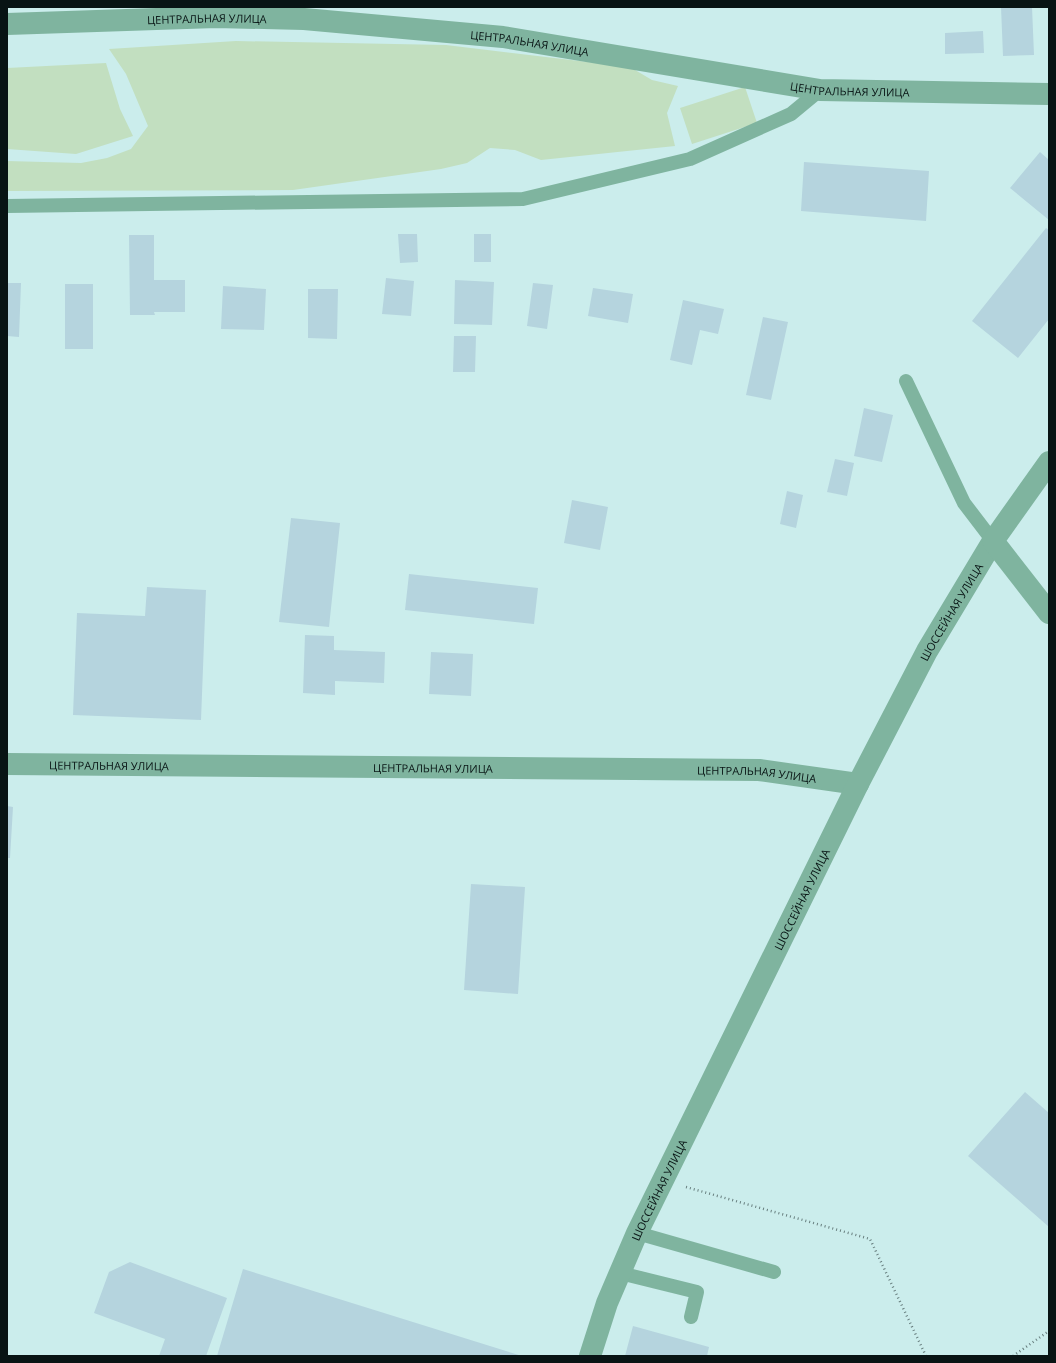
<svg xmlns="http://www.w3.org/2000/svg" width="1056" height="1363" viewBox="0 0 1056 1363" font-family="'Open Sans',sans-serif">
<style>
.green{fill:#c2dfc0}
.building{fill:#b5d4de}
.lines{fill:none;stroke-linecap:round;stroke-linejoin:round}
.path{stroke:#687f7f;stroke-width:2.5;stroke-dasharray:1 3;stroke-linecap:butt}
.service{stroke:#7fb49f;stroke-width:14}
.minor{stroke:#7fb49f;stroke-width:22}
.tertiary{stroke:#7fb49f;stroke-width:22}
.labels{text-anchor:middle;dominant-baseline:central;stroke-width:3.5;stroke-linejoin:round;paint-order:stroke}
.street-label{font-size:11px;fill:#081414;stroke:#d8faf9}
</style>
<rect width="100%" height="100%" fill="#cbedec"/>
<!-- green -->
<path class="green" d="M236,41L446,45L630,67L652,80L678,86L667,113L675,146L541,160L515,150L490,148L467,163L441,169L293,190L7,191V161L81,163L107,158L131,149L148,126L126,74L109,49Z
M106,63L120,109L133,136L76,154L7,149V68Z
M745,87L757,123L692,144L680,108Z"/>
<!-- building -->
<path class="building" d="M1001,7H1032L1034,55L1003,56Z
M983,31L984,53L945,54V33Z
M1040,152L1049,160V220L1010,188Z
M804,162L929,171L926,221L801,211Z
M1046,228L1049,230V319L1018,358L972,321Z
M398,234H417L418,262L400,263Z
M474,234H491V262H474Z
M129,235H154V280H185V312H154L155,315H130Z
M386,278L414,281L411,316L382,314Z
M455,280L494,282L492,325L454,324Z
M7,283H21L19,337L7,336Z
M533,283L553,285L547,329L527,326Z
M65,284H93V349H65Z
M223,286L266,289L264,330L221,329Z
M593,288L633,294L628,323L588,316Z
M308,289H338L337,339L308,338Z
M683,300L724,309L718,334L700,330L692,365L670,360Z
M763,317L788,322L771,400L746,395Z
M454,336H476L475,372H453Z
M864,408L893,415L882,462L854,456Z
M835,459L854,463L847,496L827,492Z
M787,491L803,495L796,528L780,524Z
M572,500L608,507L600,550L564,543Z
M291,518L340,523L329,627L279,622Z
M409,574L538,588L534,624L405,610Z
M147,587L206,590L201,720L73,715L77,613L145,616Z
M305,635L334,636V650L385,652L384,683L335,681V695L303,693Z
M431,652L473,654L471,696L429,694Z
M7,806L13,807L10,858H7Z
M471,884L525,887L518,994L464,990Z
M1025,1092L1049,1113V1227L968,1156Z
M130,1262L227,1298L206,1356H159L165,1339L94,1313L109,1272Z
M243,1269L522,1356H217Z
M633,1326L709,1347L707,1356H625Z"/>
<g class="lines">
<!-- path -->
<path class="path" d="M686,1187L870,1239L926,1356
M1013,1356L1049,1331"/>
<!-- service -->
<path class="service" d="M7,206L523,199L690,159L791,114L820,90
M906,381L964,503L993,541
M637,1233L774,1272
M620,1273L697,1292L691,1317"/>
<!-- minor -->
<g class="minor">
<path id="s1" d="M7,24L216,17L304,19L503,37L820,90L1049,94"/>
<path id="s2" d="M7,764L759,770L858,784"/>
<path id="s3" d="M590,1356L607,1303L637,1233L858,784L927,651L993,541"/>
</g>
<!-- tertiary -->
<path class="tertiary" d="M1049,462L993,541L1049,613"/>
</g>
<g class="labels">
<!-- street labels -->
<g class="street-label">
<text stroke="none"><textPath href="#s1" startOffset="200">ЦЕНТРАЛЬНАЯ УЛИЦА</textPath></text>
<text stroke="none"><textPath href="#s1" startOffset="524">ЦЕНТРАЛЬНАЯ УЛИЦА</textPath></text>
<text stroke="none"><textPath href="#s1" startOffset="848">ЦЕНТРАЛЬНАЯ УЛИЦА</textPath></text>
<text stroke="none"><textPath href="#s3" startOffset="828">ШОССЕЙНАЯ УЛИЦА</textPath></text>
<text stroke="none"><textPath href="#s2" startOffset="102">ЦЕНТРАЛЬНАЯ УЛИЦА</textPath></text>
<text stroke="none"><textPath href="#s2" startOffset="426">ЦЕНТРАЛЬНАЯ УЛИЦА</textPath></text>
<text stroke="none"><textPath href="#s2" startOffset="750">ЦЕНТРАЛЬНАЯ УЛИЦА</textPath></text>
<text stroke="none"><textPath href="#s3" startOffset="504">ШОССЕЙНАЯ УЛИЦА</textPath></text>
<text stroke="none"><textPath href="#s3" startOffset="180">ШОССЕЙНАЯ УЛИЦА</textPath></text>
</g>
</g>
<!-- border -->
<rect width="1056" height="1363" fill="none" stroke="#081414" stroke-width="16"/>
</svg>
